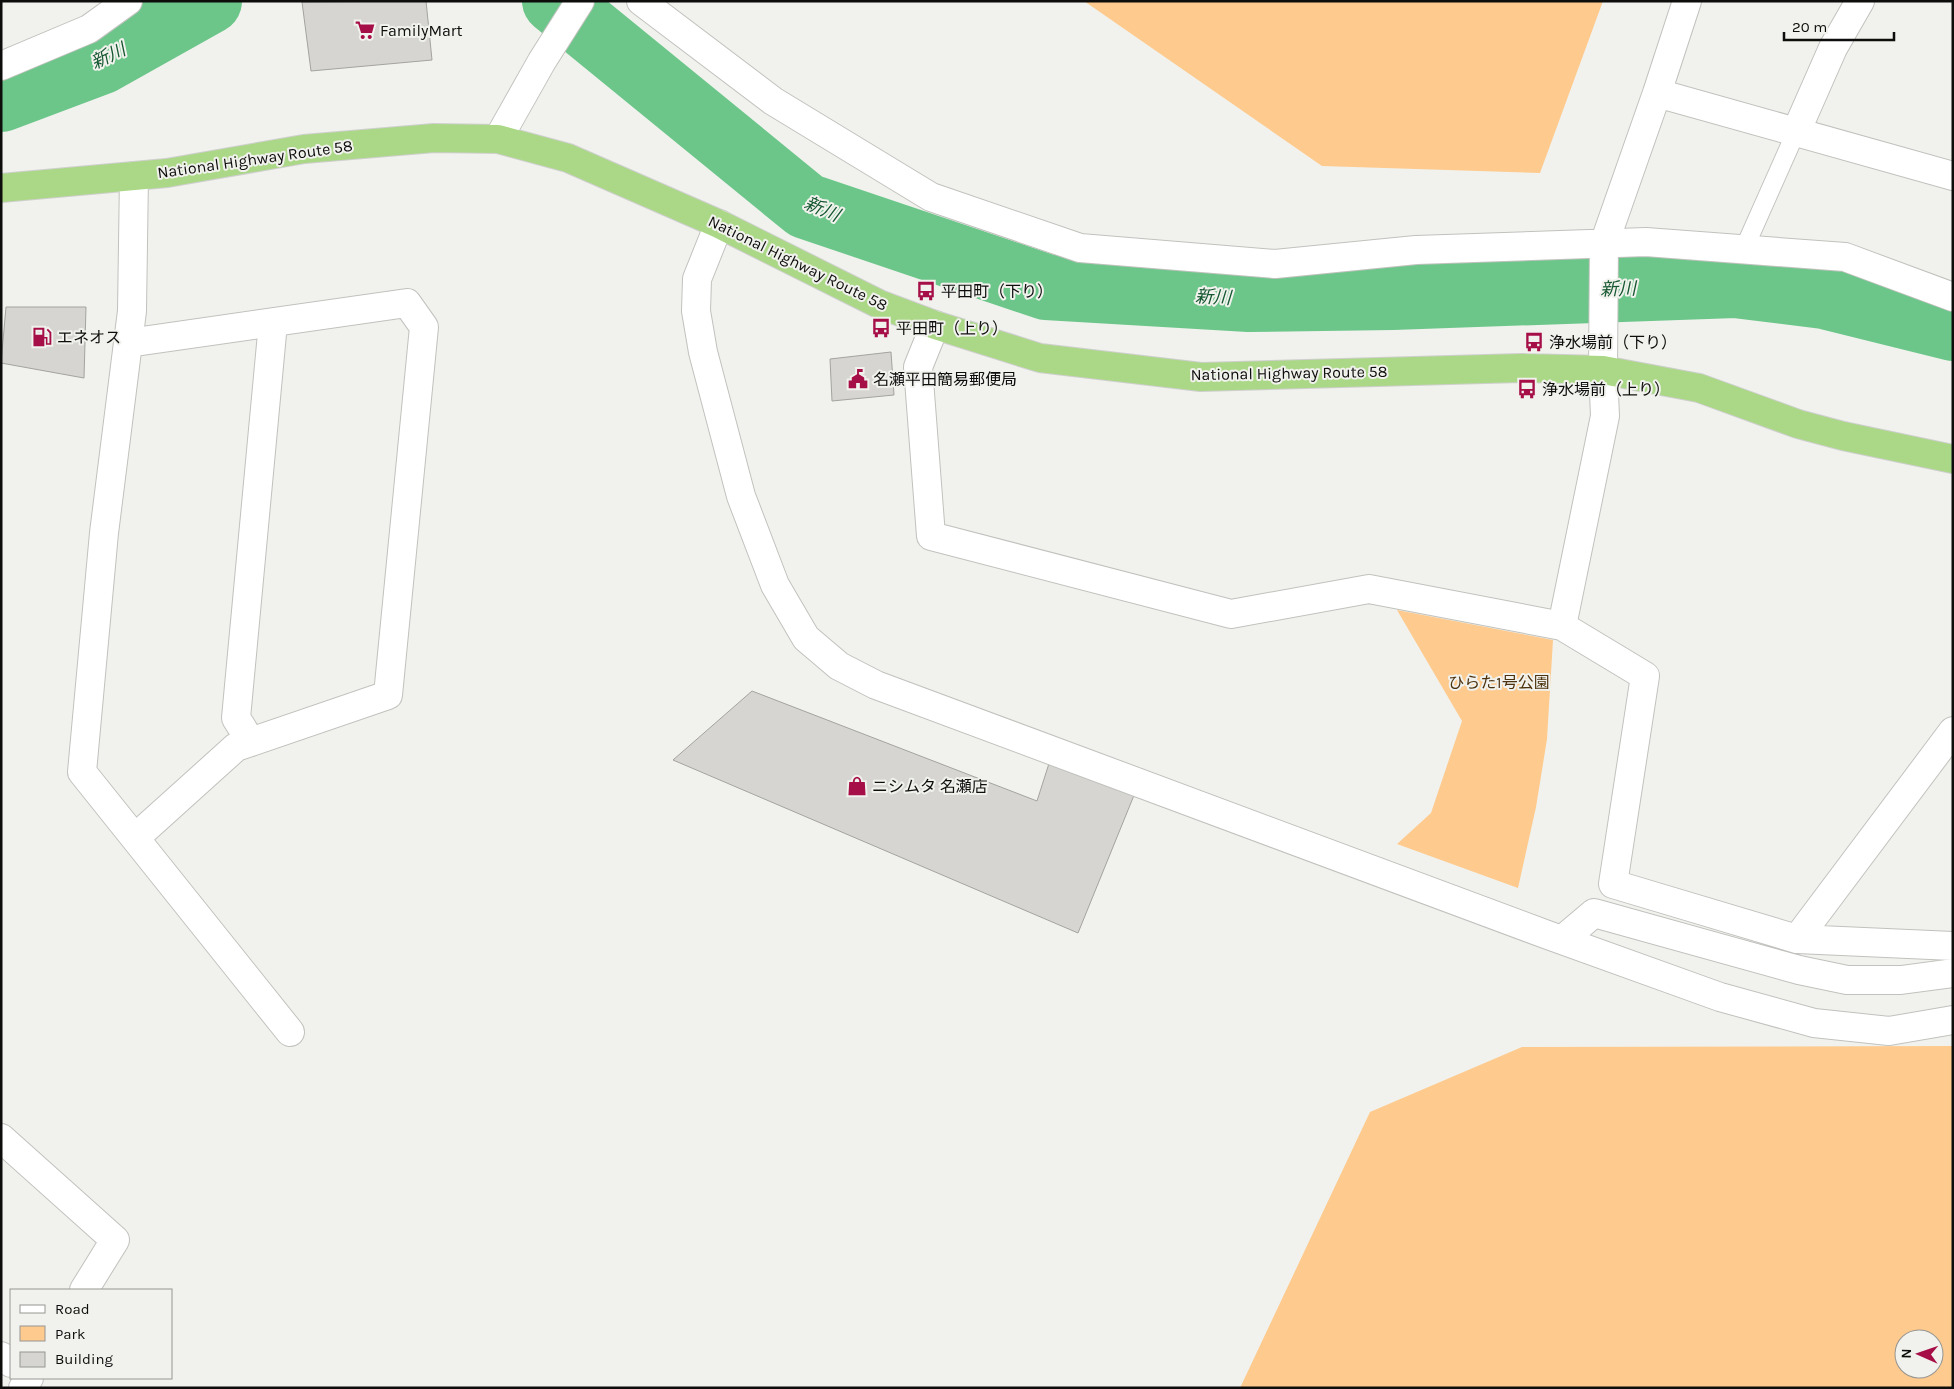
<svg xmlns="http://www.w3.org/2000/svg" width="1954" height="1389" viewBox="0 0 1954 1389" font-family="Karla,'Noto Sans JP',sans-serif">
<style>
.green{fill:#feca8d;fill-rule:evenodd}
.lines{fill:none;stroke-linecap:round;stroke-linejoin:round}
.river{stroke:#6cc68a;stroke-width:66}
.building{fill:#d6d5d1;stroke:#a4a39f}
.service-casing{stroke:#c1c2be;stroke-width:20}
.minor-casing{stroke:#c1c2be;stroke-width:30}
.trunk-casing{stroke:#cfcfce;stroke-width:30}
.service{stroke:#fff;stroke-width:18}
.minor{stroke:#fff;stroke-width:28}
.trunk{stroke:#abd887;stroke-width:28}
.labels{text-anchor:middle;dominant-baseline:central;stroke-width:4;stroke-linejoin:round;paint-order:stroke}
.poi-label{font-size:16px;fill:#0d0d0c;stroke:#f1f2ed;text-anchor:start}
.street-label{font-size:16px;fill:#0d0d0c;stroke:#f1f2ed}
.park-label{font-size:16px;fill:#4c320f;stroke:#f1f2ed}
.water-label{font-size:18px;font-style:italic;fill:#145730;stroke:#f1f2ed}
</style>
<rect width="100%" height="100%" fill="#f1f2ed"/>
<!-- green -->
<path class="green" d="M1084,1H1603L1540,173L1322,166Z
M1397,610L1553,640L1547,739L1536,807L1518,888L1397,844L1431,813L1462,721Z
M1953,1046V1388H1240L1370,1112L1522,1047ZM1904,1339H1934V1369H1904Z"/>
<g class="lines">
<!-- river -->
<path class="river" d="M555,1L806,206L1046,287L1249,299L1393,297L1735,285L1824,296L1953,328
M1,99L102,61L209,1"/>
</g>
<!-- building -->
<path class="building" d="M426,1L432,60L311,71L302,2Z
M6,307H86L84,378L1,363Z
M891,352L894,395L832,401L830,359Z
M752,691L1037,801L1053,751L1139,783L1078,933L673,760Z"/>
<g class="lines">
<defs>
<path id="service" d="M1744,249L1796,132"/>
<path id="minor" d="M641,1L773,101L931,197L1080,248L1275,264L1416,250L1646,242L1845,257L1953,297
M1,66L89,29L128,1
M1657,93L1953,176
M1796,132L1833,48L1860,1
M498,139L542,61L580,1
M134,176L132,311L104,533L82,772L290,1032
M719,224L697,279L696,311L703,352L741,496L775,585L806,638L839,666L876,685L1545,934L1720,997L1814,1023L1889,1031L1953,1020
M935,325L918,367L931,536L1231,614L1369,589L1562,626L1605,416L1603,370L1604,244L1657,93L1687,1
M128,343L407,303L424,327L388,695L236,747L135,838
M1562,626L1645,676L1613,884L1797,939L1953,946
M251,742L236,718L273,323
M1797,939L1953,731
M1562,940L1594,913L1799,970L1847,980H1901L1953,973
M1,1138L115,1240L84,1290
M1,1356L11,1363
M23,1388L29,1378"/>
<path id="trunk" d="M1,188L167,173L304,149L434,138L498,139L568,158L719,224L879,304L935,325L1040,358L1201,377L1521,368L1603,370L1699,388L1798,424L1843,436L1953,459"/>
</defs>
<!-- service casing -->
<use href="#service" class="service-casing"/>
<!-- minor casing -->
<use href="#minor" class="minor-casing"/>
<!-- trunk casing -->
<use href="#trunk" class="trunk-casing"/>
<!-- service -->
<use href="#service" class="service"/>
<!-- minor -->
<use href="#minor" class="minor"/>
<!-- trunk -->
<use href="#trunk" class="trunk"/>
</g>
<!-- icons -->
<defs>
<symbol id="supermarket-bare" viewBox="-9 -9 18 18"><path d="M-6-5.5h2.5l.6 2H6L4.5 2H-2.5L-4.4-4H-6ZM-1.5 3.2a1.3 1.3 0 1 0 .1 0ZM3 3.2a1.3 1.3 0 1 0 .1 0Z" fill="#a50e46" stroke="#f1f2ed" stroke-width="2.5" paint-order="stroke"/></symbol>
<symbol id="bus-bare" viewBox="-9 -9 18 18"><path d="M-5-6H5V4H4V6H2V4H-2V6H-4V4H-5ZM-3.5-4V0h7V-4ZM-3.5 1.2v1.5H-2V1.2ZM2 1.2v1.5H3.5V1.2Z" fill="#a50e46" stroke="#f1f2ed" stroke-width="2.5" paint-order="stroke"/></symbol>
<symbol id="fuel-bare" viewBox="-9 -9 18 18"><path d="M-5.5-6h7V0h2V4h1.3V-2.5L3-4.5l.8-.8L6-3V5H2.5V1h-1V6h-7ZM-4.2-4.7v3.2H.2V-4.7Z" fill="#a50e46" stroke="#f1f2ed" stroke-width="2.5" paint-order="stroke"/></symbol>
<symbol id="civic-bare" viewBox="-9 -9 18 18"><path d="M-.6-6.5H3V-4.5H.6V-3L4-1V1h2V6H-6V1h2V-1L-.6-3ZM-1.2 2.5V6h2.4V2.5Z" fill="#a50e46" stroke="#f1f2ed" stroke-width="2.5" paint-order="stroke"/></symbol>
<symbol id="shop-bare" viewBox="-9 -9 18 18"><path d="M-5-2.5h2.3a2.7 3.5 0 0 1 5.4 0H5L5.5 6h-11ZM-1.5-2.5h3a1.5 2.3 0 0 0-3 0Z" fill="#a50e46" stroke="#f1f2ed" stroke-width="2.5" paint-order="stroke"/></symbol>
</defs>
<g fill-rule="evenodd">
<use href="#supermarket-bare" x="351" y="16" width="28" height="28"/>
<use href="#bus-bare" x="912" y="277" width="28" height="28"/>
<use href="#bus-bare" x="867" y="314" width="28" height="28"/>
<use href="#fuel-bare" x="28" y="323" width="28" height="28"/>
<use href="#bus-bare" x="1520" y="328" width="28" height="28"/>
<use href="#civic-bare" x="844" y="365" width="28" height="28"/>
<use href="#bus-bare" x="1513" y="375" width="28" height="28"/>
<use href="#shop-bare" x="843" y="772" width="28" height="28"/>
</g>
<g class="labels">
<!-- poi labels -->
<g class="poi-label">
<text x="380" y="30">FamilyMart</text>
<text x="941" y="291">平田町（下り）</text>
<text x="896" y="328">平田町（上り）</text>
<text x="57" y="337">エネオス</text>
<text x="1549" y="342">浄水場前（下り）</text>
<text x="873" y="379">名瀬平田簡易郵便局</text>
<text x="1542" y="389">浄水場前（上り）</text>
<text x="872" y="786">ニシムタ 名瀬店</text>
</g>
<!-- street labels -->
<g class="street-label">
<text transform="translate(255 159) rotate(-8)">National Highway Route 58</text>
<text transform="translate(798 263) rotate(26)">National Highway Route 58</text>
<text transform="translate(1289 373) rotate(-1)">National Highway Route 58</text>
</g>
<!-- park labels -->
<g class="park-label">
<text x="1499" y="682">ひらた1号公園</text>
</g>
<!-- water labels -->
<g class="water-label">
<text transform="translate(108 56) rotate(-26)">新川</text>
<text transform="translate(822 209) rotate(23)">新川</text>
<text transform="translate(1618 289) rotate(-2)">新川</text>
<text transform="translate(1213 297) rotate(3)">新川</text>
</g>
</g>
<!-- border -->
<rect width="1954" height="1389" fill="none" stroke="#0d0d0c" stroke-width="5"/>
<!-- legend -->
<rect x="10" y="1289" width="162" height="90" fill="#f1f2ed" stroke="#969693"/>
<rect x="20" y="1305" width="25" height="8" fill="#ffffff" stroke="#969693"/>
<text x="55" y="1314" font-size="15" fill="#0d0d0c">Road</text>
<rect x="20" y="1326" width="25" height="15" fill="#feca8d" stroke="#969693"/>
<text x="55" y="1339" font-size="15" fill="#0d0d0c">Park</text>
<rect x="20" y="1352" width="25" height="15" fill="#d6d5d1" stroke="#969693"/>
<text x="55" y="1364" font-size="15" fill="#0d0d0c">Building</text>
<!-- north arrow -->
<g transform="translate(1919 1354) rotate(272)"><circle r="24" fill="#f1f2ed" stroke="#969693"/>
<path d="M0-4L9 19L0 12L-9 19Z" fill="#a50e46"/>
<text y="-8" font-size="14" font-weight="bold" text-anchor="middle" fill="#0d0d0c">N</text>
</g>
<!-- scale -->
<path d="M1784 32v8h110v-8" fill="none" stroke="#0d0d0c" stroke-width="2.5"/>
<text x="1792" y="32" font-size="15" fill="#0d0d0c" stroke="#f1f2ed" stroke-width="4" paint-order="stroke">20 m</text>
</svg>
